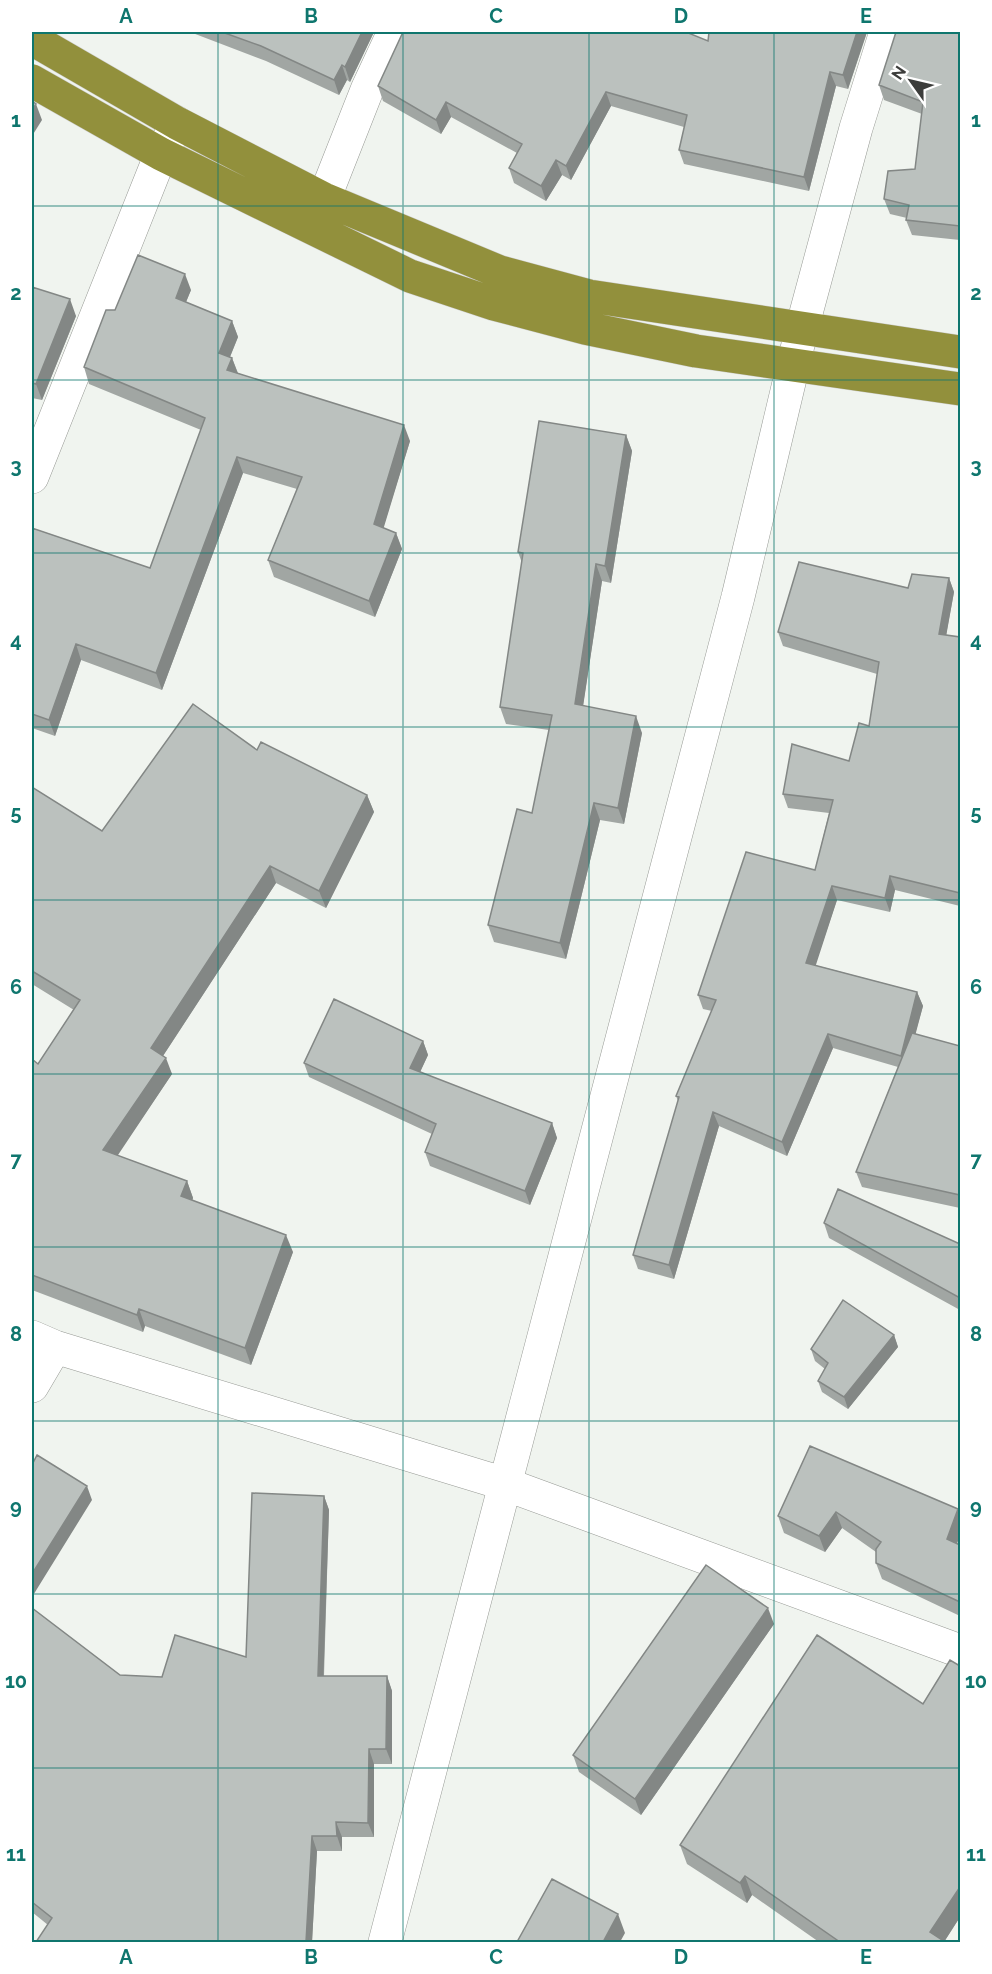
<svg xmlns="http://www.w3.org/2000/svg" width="992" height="1974" viewBox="0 0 992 1974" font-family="Raleway,sans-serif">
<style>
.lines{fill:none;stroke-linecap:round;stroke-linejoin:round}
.minor-casing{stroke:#979a95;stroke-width:34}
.highway-casing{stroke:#d0d0d0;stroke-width:34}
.minor{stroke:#fff;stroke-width:33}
.highway{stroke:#92903c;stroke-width:33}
.wall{fill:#a1a6a3}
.shaded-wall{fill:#838785}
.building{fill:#bbc1be;stroke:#838785;stroke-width:1.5}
.grid{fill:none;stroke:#0f766e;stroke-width:1.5;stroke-opacity:0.55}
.neatline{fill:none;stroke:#0f766e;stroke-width:2}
.grid-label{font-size:20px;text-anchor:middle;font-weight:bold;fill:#0f766e}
</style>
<rect width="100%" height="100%" fill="#f0f4ef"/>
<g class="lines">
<defs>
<path id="minor" d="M324,199L367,90L394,32
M32,477L161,154L177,123
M32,1337L55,1347L505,1484L960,1651
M32,1386L55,1347
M385,1942L738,597L802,328L856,128L886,32"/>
<path id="highway" d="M32,39L177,123L324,199L500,272L589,296L960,352
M32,81L161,154L410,276L494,304L585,328L696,351L960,389"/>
</defs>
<!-- minor casing -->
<use href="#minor" class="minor-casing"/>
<!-- highway casing -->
<use href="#highway" class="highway-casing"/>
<!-- minor -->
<use href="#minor" class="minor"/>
<!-- highway -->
<use href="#highway" class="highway"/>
</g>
<!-- wall -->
<path class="wall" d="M190,32H374L350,82L347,80L339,95L266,61Z
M867,32L848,89L836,86L809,191L684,164L679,150L684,127L611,106L571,180L562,175L546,201L514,183L509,168L517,153L451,117L441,134L383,101L378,86L708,41Z
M960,32V240L912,235L906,220L907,218L890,214L884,199L915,169L922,114L884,100L879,85Z
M32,287L76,316L42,400L32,398Z
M191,290L186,302L232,321L238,337L230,357L232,358L238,373L410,441L383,528L396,533L402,549L375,617L274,577L268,560L297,489L243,473L162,690L81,660L55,736L32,728V528L150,568L201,430L89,384L84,367L115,310Z
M626,435L632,451L611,583L602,581L583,705L642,733L624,824L600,820L566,959L494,942L488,925L532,813L549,730L506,724L500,707L522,563L518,552Z
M949,578L954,592L946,635L960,637V906L895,890L890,912L837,900L815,965L917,992L923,1006L915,1034L960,1046V1208L862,1187L856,1172L898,1067L833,1048L787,1156L719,1126L674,1279L638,1269L633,1255L678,1101L676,1096L712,1011L703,1009L698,995L815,870L829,813L788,808L783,794L849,761L869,726L877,674L783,646L778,632L908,588Z
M257,750L367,795L374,812L326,908L276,883L163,1056L172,1074L117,1155L187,1181L193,1198L192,1200L293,1252L251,1365L145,1326L143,1332L32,1290V1059L38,1064L74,1010L32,984V787L102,831Z
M423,1041L428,1055L420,1072L552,1123L557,1138L530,1205L430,1166L425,1152L432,1134L309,1077L304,1063Z
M824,1223L960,1244V1310L829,1238Z
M894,1335L898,1347L848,1409L822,1392L818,1381L825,1369L815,1361L811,1349Z
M810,1446L960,1545V1616L882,1579L876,1563V1552L842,1528L825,1552L784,1533L778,1516Z
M324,1496L329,1510L324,1676H387L392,1691V1764H374V1837H342V1851H317L312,1942H36L48,1925L32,1912V1608L120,1675L162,1677L246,1657Z
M774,1624L641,1815L579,1772L573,1755Z
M680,1845L960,1917L944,1942H945H819L752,1895L747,1903L687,1864Z"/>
<!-- shaded-wall -->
<path class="shaded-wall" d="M362,32H374L350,82L345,67Z
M857,32H867L848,89L843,75Z
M342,65L347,80L339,95L334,80Z
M830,72L836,86L809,191L804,177Z
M606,92L611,106L571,180L566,166Z
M446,102L451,117L441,134L436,120Z
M36,104L42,120L32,136V110Z
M556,160L562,175L546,201L541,186Z
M185,274L191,290L181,314L176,298Z
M70,299L76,316L42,400L36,384Z
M232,321L238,337L225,369L219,353Z
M232,358L238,374L227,370Z
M404,425L410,441L380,540L374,524Z
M626,435L632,451L611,583L605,566Z
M237,457L243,473L162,690L156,673Z
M396,533L402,549L375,617L369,601Z
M596,564L602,581L581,720L575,704Z
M949,578L954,592L944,648L939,634Z
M76,644L81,660L55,736L49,720Z
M636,716L642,733L624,824L618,808Z
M367,795L374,812L326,908L319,891Z
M594,803L600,820L566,959L560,943Z
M270,866L276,883L157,1065L151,1048Z
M890,876L895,890L890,912L885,898Z
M832,886L837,900L812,977L806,963Z
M917,992L923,1006L906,1070L901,1056Z
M828,1034L833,1048L787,1156L782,1142Z
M423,1041L428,1055L415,1083L410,1068Z
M166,1058L172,1074L110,1167L103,1150Z
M713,1112L719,1126L674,1279L669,1265Z
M552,1123L557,1138L530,1205L525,1191Z
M187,1181L193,1198L188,1213L181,1196Z
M286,1235L293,1252L251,1365L245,1348Z
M139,1309L145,1326L143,1332L137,1315Z
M894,1335L898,1347L848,1409L844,1397Z
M87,1486L92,1500L32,1597V1574Z
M324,1496L329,1510L323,1690L318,1676Z
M958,1509L960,1516V1535L953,1556L947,1539Z
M836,1512L842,1528L825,1552L819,1536Z
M768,1608L774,1624L641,1815L635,1799Z
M387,1676L392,1691V1764L386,1749Z
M369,1749L374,1764V1837L368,1823Z
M336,1822L342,1837V1851L337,1836Z
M312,1836L317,1851L312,1942H306Z
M745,1876L752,1895L747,1903L740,1883Z
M960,1887V1917L944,1942L930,1932Z
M618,1914L625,1933L620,1942H603Z"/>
<!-- building -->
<path class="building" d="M222,32H362L345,67L342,65L334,80L261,46Z
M403,32H686L708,41L709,32H857L843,75L830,72L804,177L679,150L687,115L606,92L566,166L556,160L541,186L509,168L522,144L446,102L436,120L378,86Z
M896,32H960V226L906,220L909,205L884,199L888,171L915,169L923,102L879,85Z
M32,101L36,104L32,110Z
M138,255L185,274L176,298L232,321L219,353L232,358L227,370L404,425L374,524L396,533L369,601L268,560L302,477L237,457L156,673L76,644L49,720L32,714V528L150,568L205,418L84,367L106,310H115Z
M32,287L70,299L36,384L32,383Z
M539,421L626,435L605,566L596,564L575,704L636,716L618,808L594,803L560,943L488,925L517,809L532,813L552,715L500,707L523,553L518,552Z
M799,562L908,588L912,574L949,578L939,634L960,637V893L890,876L885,898L832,886L806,963L917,992L901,1056L828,1034L782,1142L713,1112L669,1265L633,1255L679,1097L676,1096L716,1000L698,995L746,852L815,870L833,800L783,794L792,744L849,761L859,723L869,726L879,662L778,632Z
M193,704L257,750L261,742L367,795L319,891L270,866L151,1048L166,1058L103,1150L187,1181L181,1196L286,1235L245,1348L139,1309L137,1315L32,1275V1059L38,1064L80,1000L32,971V787L102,831Z
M334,999L423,1041L410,1068L552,1123L525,1191L425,1152L436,1124L304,1063Z
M912,1033L960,1046V1195L856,1172Z
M838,1189L960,1244V1298L824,1223Z
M843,1300L894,1335L844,1397L818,1381L828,1363L811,1349Z
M810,1446L958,1509L947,1539L960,1545V1602L876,1563V1549L881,1542L836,1512L819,1536L778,1516Z
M37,1455L87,1486L32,1574V1465Z
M252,1493L324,1496L318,1676H387L386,1749H369L368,1823L336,1822L337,1836H312L306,1942H36L52,1918L32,1902V1608L120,1675L162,1677L175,1635L246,1657Z
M706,1565L768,1608L635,1799L573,1755Z
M817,1635L923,1704L950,1660L960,1666V1887L930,1932L945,1942H840L745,1876L740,1883L680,1845Z
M552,1879L618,1914L603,1942H517Z"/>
<!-- grid -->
<path class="grid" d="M218,32V1942M403,32V1942M589,32V1942M774,32V1942M32,206H960M32,380H960M32,553H960M32,727H960M32,900H960M32,1074H960M32,1247H960M32,1421H960M32,1594H960M32,1768H960"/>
<!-- border -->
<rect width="992" height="1974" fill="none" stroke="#ffffff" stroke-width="66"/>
<!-- north arrow -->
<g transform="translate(911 81) rotate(304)" stroke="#ffffff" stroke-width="4.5" paint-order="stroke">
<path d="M0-4.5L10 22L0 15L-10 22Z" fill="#3c3d3b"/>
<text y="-9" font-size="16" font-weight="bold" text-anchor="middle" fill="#3c3d3b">N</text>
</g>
<rect x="33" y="33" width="926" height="1908" class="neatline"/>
<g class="grid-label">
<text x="126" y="23">A</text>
<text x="311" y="23">B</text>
<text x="496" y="23">C</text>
<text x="681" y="23">D</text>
<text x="866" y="23">E</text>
<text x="16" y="127">1</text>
<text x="976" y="127">1</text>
<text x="16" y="300">2</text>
<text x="976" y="300">2</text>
<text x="16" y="473">3</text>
<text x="976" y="473">3</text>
<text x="16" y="647">4</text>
<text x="976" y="647">4</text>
<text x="16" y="820">5</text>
<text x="976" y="820">5</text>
<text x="16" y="994">6</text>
<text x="976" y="994">6</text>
<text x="16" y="1167">7</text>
<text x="976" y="1167">7</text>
<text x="16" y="1341">8</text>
<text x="976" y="1341">8</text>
<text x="16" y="1514">9</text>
<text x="976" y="1514">9</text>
<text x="16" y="1688">10</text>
<text x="976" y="1688">10</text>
<text x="16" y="1861">11</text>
<text x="976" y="1861">11</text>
<text x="126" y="1964">A</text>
<text x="311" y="1964">B</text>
<text x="496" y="1964">C</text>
<text x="681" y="1964">D</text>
<text x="866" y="1964">E</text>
</g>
</svg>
